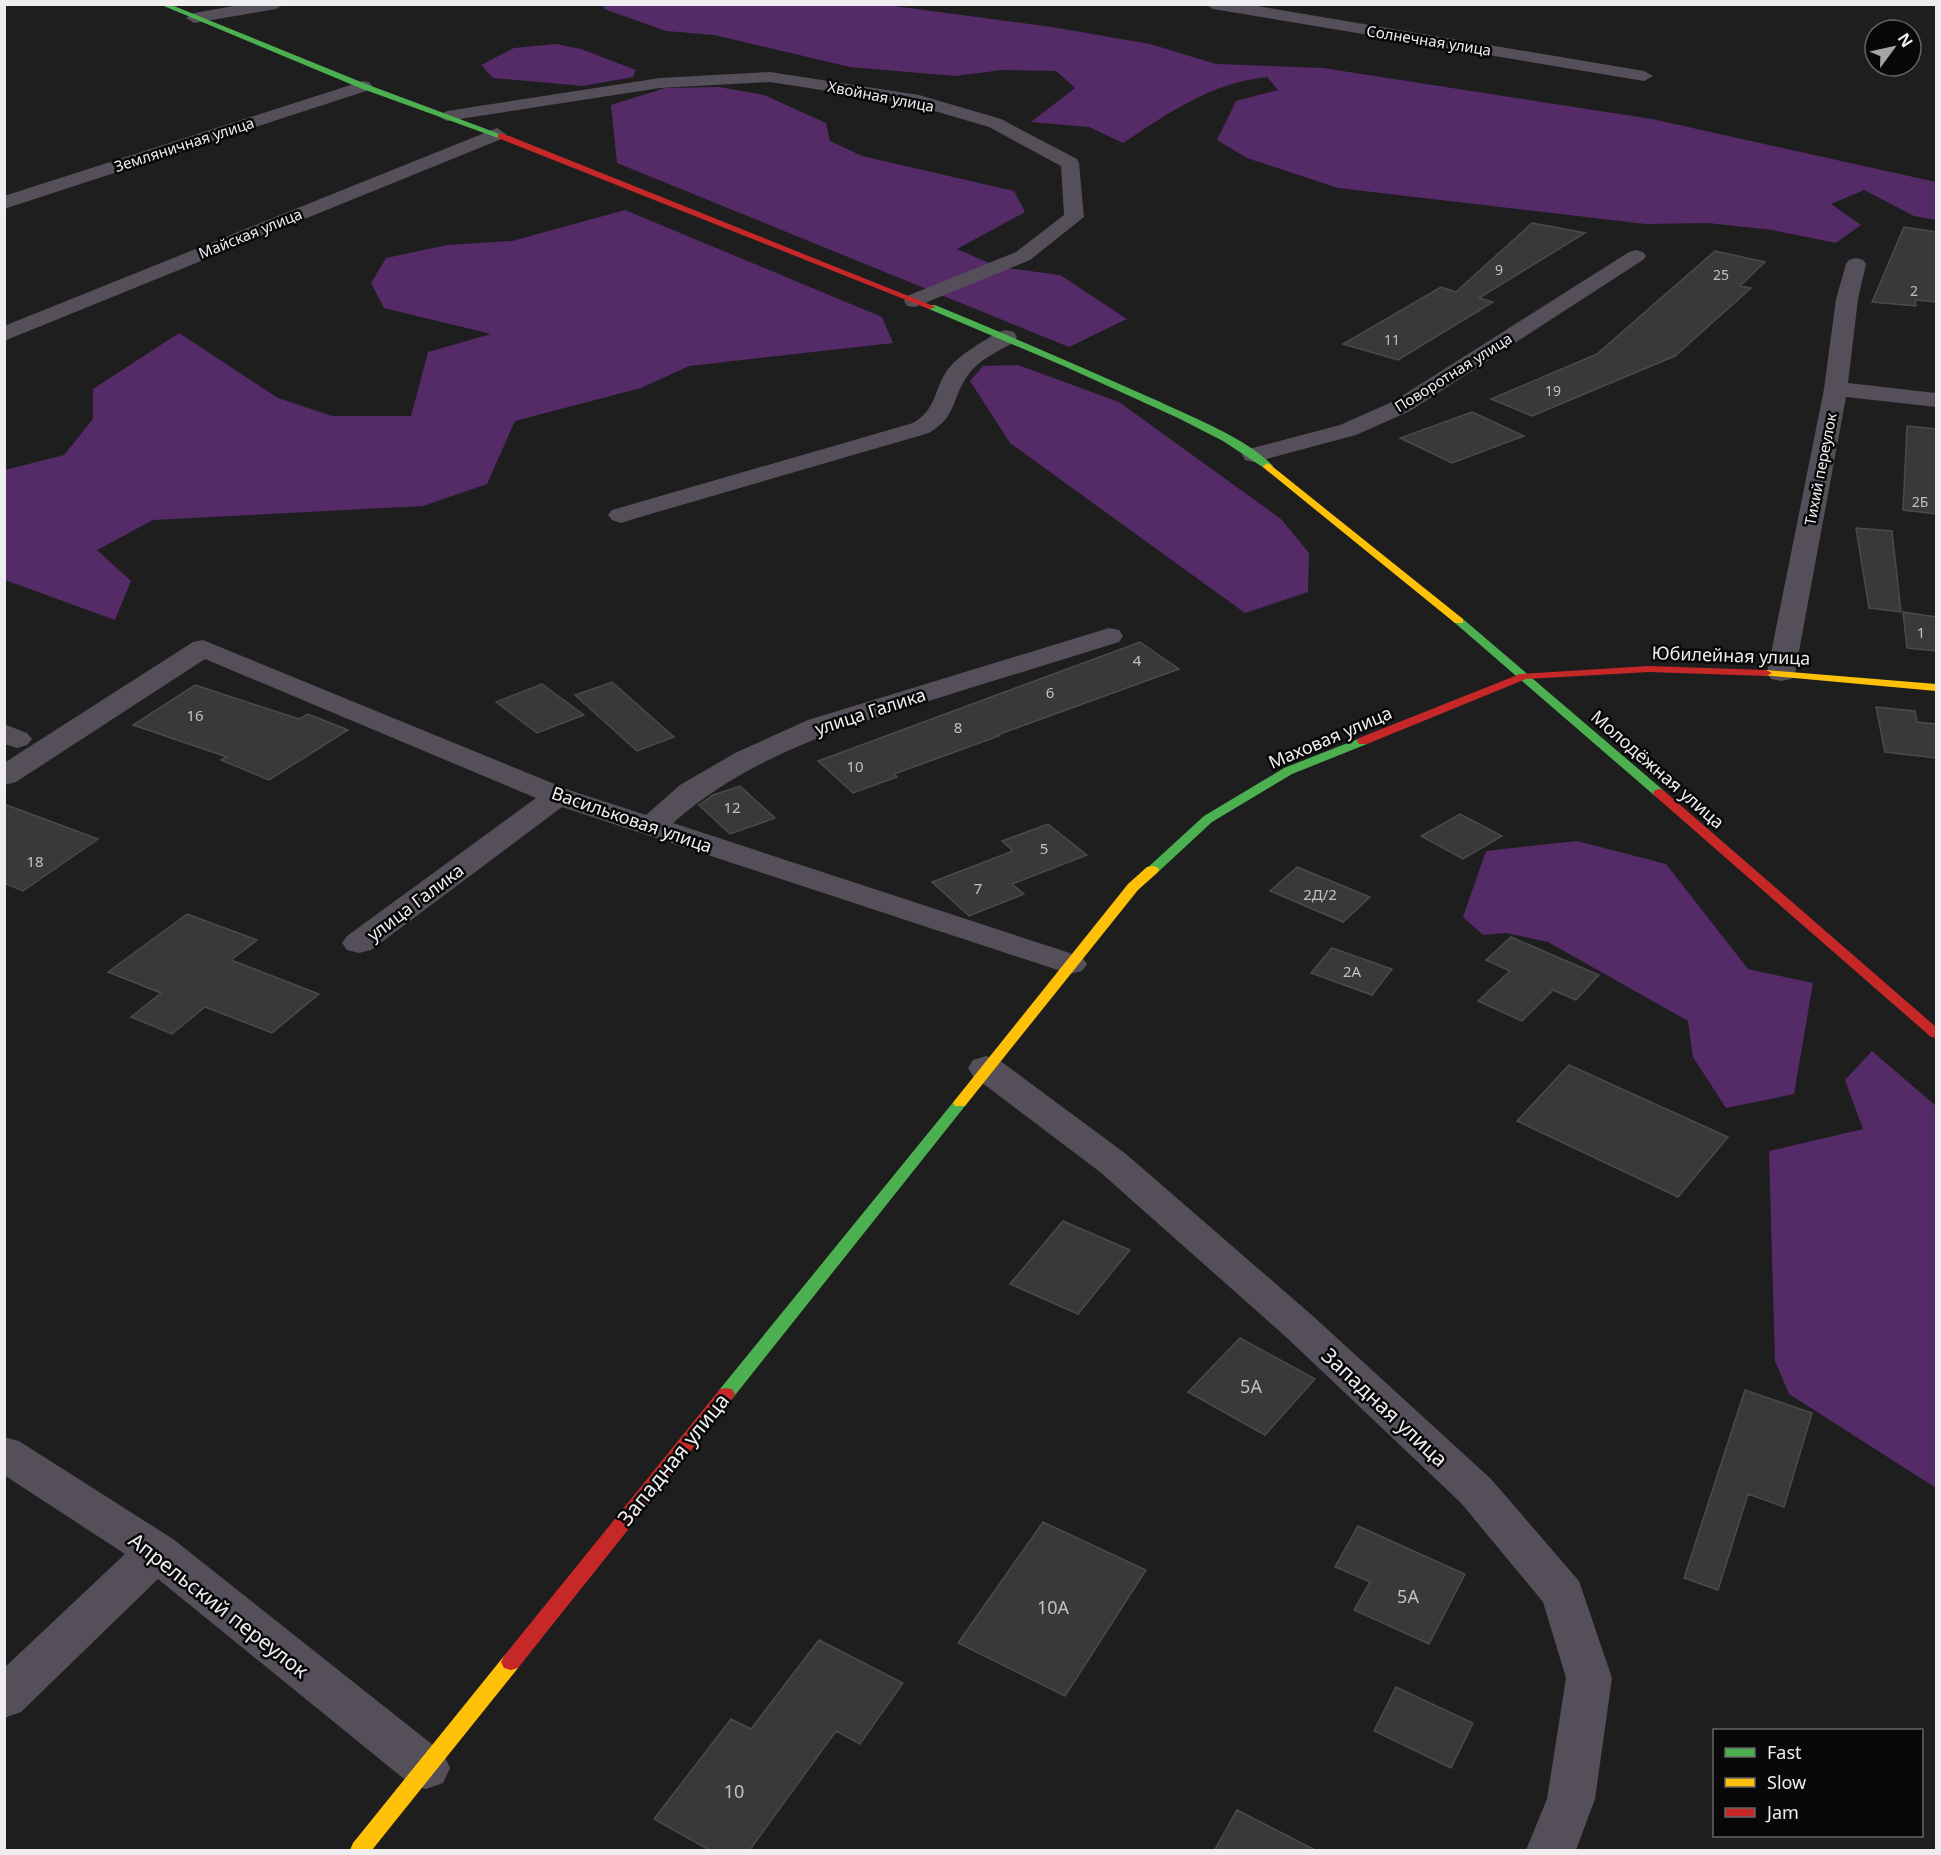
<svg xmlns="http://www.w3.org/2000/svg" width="1941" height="1855" viewBox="0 0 1941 1855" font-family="'Noto Sans',sans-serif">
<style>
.forest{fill:#542a67}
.building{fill:#3a393a;stroke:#4b4a4b;stroke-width:1.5}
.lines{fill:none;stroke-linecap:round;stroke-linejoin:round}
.street{fill:#554f59;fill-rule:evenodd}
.fast{fill:#4caf50;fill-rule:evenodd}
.slow{fill:#ffc107;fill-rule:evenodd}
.jam{fill:#c62828;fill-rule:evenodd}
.labels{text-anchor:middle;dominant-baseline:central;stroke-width:5;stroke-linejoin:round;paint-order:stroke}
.far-number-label{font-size:14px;fill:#c1c0c2}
.far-street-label{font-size:15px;fill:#eeedef;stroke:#080809}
.number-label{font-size:15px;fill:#c1c0c2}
.street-label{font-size:18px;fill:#eeedef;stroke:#080809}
.near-number-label{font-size:18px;fill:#c1c0c2}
.near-street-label{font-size:21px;fill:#eeedef;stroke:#080809}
</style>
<rect width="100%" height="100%" fill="#1e1e1e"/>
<!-- forest -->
<path class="forest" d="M605,4H879L1052,27L1150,44L1216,64L1323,68L1652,119L1936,182V220L1914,216L1864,190L1831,204L1861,225L1836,243L1772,230L1708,223L1645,224L1338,188L1247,158L1217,140L1236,101L1278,90L1267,77C1210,83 1169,113 1123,143L1089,127L1031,122L1075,88L1056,71L1003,70L955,76L850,67L714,35L666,31L604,9Z
M556,44L581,49L636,70L633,77L583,86L493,78L481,65L514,48Z
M719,87L764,95L826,123L830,141L862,156L1014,191L1025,212L957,249L998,267L1060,275L1127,319L1069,347L617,163L611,105L665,88Z
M625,210L882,317L893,343L689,366L641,388L515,421L487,484L423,506L153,520L97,550L131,581L115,620L5,580V470L64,455L93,419V389L179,333L278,398L332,416H411L428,352L491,334L384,308L371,283L386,258L447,245L512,241Z
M1018,365L1119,402L1281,519L1309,553L1308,592L1245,613L1010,443L970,381L983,366Z
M1577,841L1666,864L1748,969L1813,983L1794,1094L1726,1108L1693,1057L1688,1021L1548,942L1506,933L1483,935L1463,917L1486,851Z
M1872,1051L1936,1106V1488L1789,1394L1775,1361L1769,1151L1863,1129L1845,1080Z"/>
<!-- building -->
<path class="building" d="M1532,223L1585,233L1479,298L1493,302L1398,360L1343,344L1441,287L1456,292Z
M1904,227L1936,232V302L1915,300L1916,306L1872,302Z
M1715,251L1765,262L1740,286L1751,288L1675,356L1532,416L1491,399L1597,354Z
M1472,412L1524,436L1452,463L1400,438Z
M1907,426L1936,429V514L1903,510Z
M1856,528L1892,531L1901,612L1869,608Z
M1903,612L1936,617V651L1907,648Z
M1140,642L1179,669L997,735L999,736L894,774L897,777L853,793L818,761Z
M612,682L674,737L637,751L575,695Z
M542,684L584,715L537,733L496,702Z
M195,685L299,719L308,714L348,730L269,780L221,760L227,757L133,725Z
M1876,707L1915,711L1917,722L1936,724V758L1885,752Z
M740,786L775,818L730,834L699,805L713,795Z
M4,804L98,839L23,891L4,883Z
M1460,814L1502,836L1463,859L1421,836Z
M1048,824L1087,855L1012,884L1024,894L969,916L932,882L1013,851L1002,841Z
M1297,867L1370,897L1343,922L1270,891Z
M187,914L257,940L231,960L319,994L272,1033L205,1007L172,1034L131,1017L161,993L108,972Z
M1511,937L1599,975L1576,1000L1553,990L1522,1021L1478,1001L1510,971L1486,960Z
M1332,948L1392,969L1372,995L1311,973Z
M1569,1065L1728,1137L1678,1197L1517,1121Z
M1063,1221L1130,1250L1078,1314L1010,1284Z
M1240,1338L1315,1379L1265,1435L1188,1392Z
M1745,1390L1812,1413L1784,1507L1748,1494L1718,1590L1684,1578Z
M1043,1522L1146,1570L1065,1696L958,1643Z
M1358,1526L1465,1574L1429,1644L1354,1610L1370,1582L1335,1567Z
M819,1640L903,1683L860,1744L836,1731L749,1851H711L654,1819L731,1719L751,1729Z
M1396,1687L1473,1723L1451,1768L1374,1731Z
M1237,1810L1317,1851H1214Z"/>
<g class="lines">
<!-- street -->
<path class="street" d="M245,4H284L276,9L194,23L186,18L194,13Z
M1205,4H1245L1644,71L1653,76L1644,81L1213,9Z
M770,72L919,95L1001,119L1077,159L1079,163L1084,217L1030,260L915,307L907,306L904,301L907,296L1016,252L1064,215L1061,166L989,127L911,104L770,82L660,88L447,121L438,116L447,111L660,78Z
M363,81L369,82L372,86L369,90L4,209V196Z
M497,128L506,134L504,138L4,341V326Z
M1636,250L1643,252L1646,256L1643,260L1410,411L1356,435L1263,460L1254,462L1245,460L1242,455L1245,450L1340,425L1394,401L1629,252Z
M1856,258L1863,260L1866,264L1858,299L1848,383L1936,393V407L1846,397L1795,673L1791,679L1781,681L1771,679L1767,673L1824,389L1836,299L1846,264L1849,260Z
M1006,330L1014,332L1017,337L1014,342C999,351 978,360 968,375C951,398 958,416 929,433L630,520L621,523L612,520L608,515L612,510L913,423C938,408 933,390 948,369C961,353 981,343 998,332Z
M1109,628L1119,630L1123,636L1119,642C1058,661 996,680 935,699C841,728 747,757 673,823L1082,957L1087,964L1082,971L1070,974L562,807L371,950L359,953L347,950L342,943L347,936L536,798L205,659L16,782L4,785V763L193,642L203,640L569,790L646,815L680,785L735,753L808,720Z
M4,724L27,733L32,739L27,745L17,748L4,744Z
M986,1056L999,1060L1126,1154L1314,1317L1491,1479L1579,1581L1612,1678L1595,1799L1576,1850H1526L1547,1799L1566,1678L1543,1602L1461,1503L1286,1337L1100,1172L973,1076L968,1068L973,1060Z
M4,1437L19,1441L173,1539L443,1753L450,1768L443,1783L426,1789L409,1783L158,1579L21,1712L4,1718V1668L125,1554L4,1475Z"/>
<!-- fast -->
<path class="fast" d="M159,4H169L366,84L505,136L498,138L360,88Z
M929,305H935C1010,336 1084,368 1158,401C1192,417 1248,439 1273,466L1272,468H1264L1223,441L1178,418L1066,367L929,309Z
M1459,618L1463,619L1663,790L1665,793L1663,796H1655L1455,623L1453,621Z
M1363,737L1369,741L1367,744L1292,774L1212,822L1157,873L1152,874L1145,870L1204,816L1284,768Z
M960,1098L965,1100L967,1103L965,1106L732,1399L726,1400L720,1399L717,1394L720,1389L955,1100Z"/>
<!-- slow -->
<path class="slow" d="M1268,463L1463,619V623H1455L1264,468L1263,466Z
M1766,670L1936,684V691L1762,675L1760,673Z
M1152,866L1157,867L1159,870L1157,873L1138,890L965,1106H955L953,1103L955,1100L1128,884L1147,867Z
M511,1654L518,1656L521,1662L518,1668L372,1850H350L353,1843L504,1656Z"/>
<!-- jam -->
<path class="jam" d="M498,134H504L936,307L929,309L498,138Z
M1649,666L1766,670L1772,673L1766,676L1649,672L1526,679L1367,744H1359L1357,741L1359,738L1520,674Z
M1659,789L1663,790L1936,1027V1038L1931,1037L1655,796L1653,793L1655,790Z
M726,1388L732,1389L735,1394L732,1399L518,1668L511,1670L504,1668L501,1662L504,1656L720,1389Z"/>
</g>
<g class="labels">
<!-- far-number labels -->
<g class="far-number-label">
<text x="1499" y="269">9</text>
<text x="1721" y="274">25</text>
<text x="1914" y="290">2</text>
<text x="1392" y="339">11</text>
<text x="1553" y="390">19</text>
<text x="1920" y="501">2Б</text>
</g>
<!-- far-street labels -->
<g class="far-street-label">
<text transform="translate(1429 40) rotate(9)">Солнечная улица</text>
<text transform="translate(881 96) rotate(11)">Хвойная улица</text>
<text transform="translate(184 144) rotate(-18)">Земляничная улица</text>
<text transform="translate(250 233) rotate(-22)">Майская улица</text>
<text transform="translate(1453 372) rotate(-32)">Поворотная улица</text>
<text transform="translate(1820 469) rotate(-79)">Тихий переулок</text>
</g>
<!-- number labels -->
<g class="number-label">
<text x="1921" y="632">1</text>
<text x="1137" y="660">4</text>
<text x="1050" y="692">6</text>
<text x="195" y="715">16</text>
<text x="958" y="727">8</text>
<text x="855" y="766">10</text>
<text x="732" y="807">12</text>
<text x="1044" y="848">5</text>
<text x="35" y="861">18</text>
<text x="978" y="888">7</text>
<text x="1320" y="894">2Д/2</text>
<text x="1352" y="971">2А</text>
</g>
<!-- street labels -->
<g class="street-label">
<text transform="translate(1731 655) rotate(2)">Юбилейная улица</text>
<text transform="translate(870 711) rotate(-18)">улица Галика</text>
<text transform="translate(1330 737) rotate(-23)">Маховая улица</text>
<text transform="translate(1658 769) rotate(41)">Молодёжная улица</text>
<text transform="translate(632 819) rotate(19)">Васильковая улица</text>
<text transform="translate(415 902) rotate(-37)">улица Галика</text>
</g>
<!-- near-number labels -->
<g class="near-number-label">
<text x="1251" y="1386">5А</text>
<text x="1408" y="1596">5А</text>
<text x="1053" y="1607">10А</text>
<text x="734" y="1791">10</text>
</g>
<!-- near-street labels -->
<g class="near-street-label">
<text transform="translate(1385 1407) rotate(43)">Западная улица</text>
<text transform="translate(673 1459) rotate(-51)">Западная улица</text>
<text transform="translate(219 1605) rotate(38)">Апрельский переулок</text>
</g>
</g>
<!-- border -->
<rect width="1941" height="1855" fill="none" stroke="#eeedef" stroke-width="12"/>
<!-- legend -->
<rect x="1713" y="1729" width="210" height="108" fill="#080809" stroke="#646465" stroke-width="1.5"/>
<rect x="1725" y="1748" width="30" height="9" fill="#4caf50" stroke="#646465" stroke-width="1.5"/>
<text x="1767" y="1759" font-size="18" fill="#eeedef">Fast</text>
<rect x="1725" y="1778" width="30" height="9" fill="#ffc107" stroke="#646465" stroke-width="1.5"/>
<text x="1767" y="1789" font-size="18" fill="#eeedef">Slow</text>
<rect x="1725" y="1808" width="30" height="9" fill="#c62828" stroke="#646465" stroke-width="1.5"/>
<text x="1767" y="1819" font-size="18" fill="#eeedef">Jam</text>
<!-- north arrow -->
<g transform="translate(1893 48) rotate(57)"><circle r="28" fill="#080809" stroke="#646465" stroke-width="1.5"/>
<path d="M0-4.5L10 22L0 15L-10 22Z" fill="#a5a5a6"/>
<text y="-9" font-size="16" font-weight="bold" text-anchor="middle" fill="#eeedef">N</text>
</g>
</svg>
